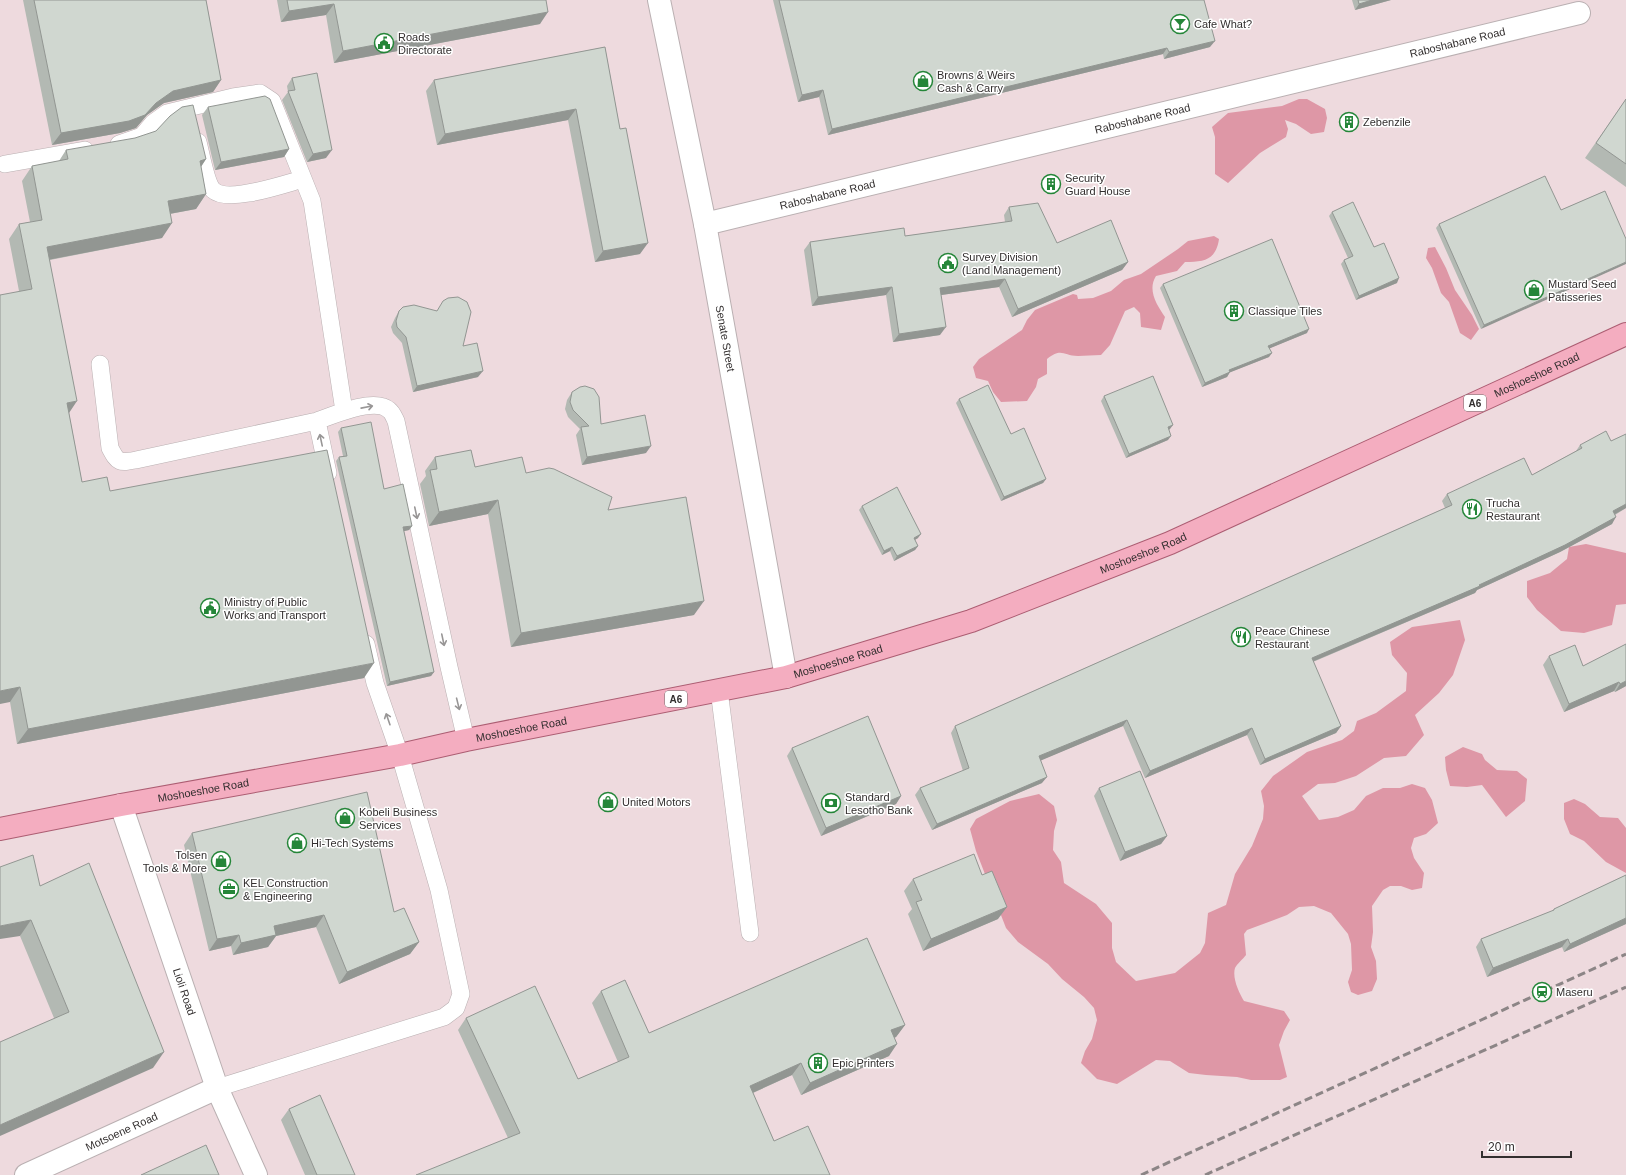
<svg xmlns="http://www.w3.org/2000/svg" width="1626" height="1175" viewBox="0 0 1626 1175" font-family="Helvetica,sans-serif">
<style>
.built{fill:#eedade}
.forest{fill:#de97a6}
.lines{fill:none;stroke-linecap:round;stroke-linejoin:round}
.lane-casing{stroke:#bab0b2;stroke-width:18}
.street-casing{stroke:#bab0b2;stroke-width:24}
.primary-casing{stroke:#ac5d72;stroke-width:24}
.lane{stroke:#fff;stroke-width:17}
.street{stroke:#fff;stroke-width:22}
.primary{stroke:#f4adc0;stroke-width:22}
.rail{stroke:#8c8586;stroke-width:3;stroke-dasharray:8 4;stroke-linecap:butt}
.wall{fill:#b3b9b3}
.shaded-wall{fill:#929692}
.building{fill:#d0d7d0;stroke:#929692}
.oneway{stroke:#989696}
.labels{text-anchor:middle;dominant-baseline:central;stroke-width:3;stroke-linejoin:round;paint-order:stroke}
.shield{fill:#fff;stroke:#706d6d;stroke-width:1}
.shield-label{font-size:10px;font-weight:bold;fill:#322e2e}
.poi-label{font-size:11px;fill:#322e2e;stroke:#fff;text-anchor:start}
.street-label{font-size:11px;fill:#322e2e;stroke:#fff}
</style>
<rect width="100%" height="100%" fill="#f5eaec"/>
<!-- built -->
<path class="built" d="M0,0H1626V1175H0Z"/>
<!-- forest -->
<path class="forest" d="M1299,99H1307L1325,109L1327,118L1324,132L1311,134L1296,124L1285,120L1288,129L1286,137L1260,153L1228,183L1215,174V137L1212,127L1228,113L1282,106Z
M1214,236L1219,239C1216,260 1204,262 1185,262L1177,271L1156,276C1147,290 1157,305 1165,317L1161,330L1141,327L1140,313L1134,307L1125,311L1110,345L1101,355C1093,355 1085,356 1078,356C1063,356 1062,347 1047,359V374L1038,379L1036,387L1027,401L1001,402L993,392L988,381L976,378L973,367L979,359L1022,330L1027,320L1035,310L1073,294L1077,295L1078,299L1093,298L1111,291L1124,280L1141,274L1178,249L1188,241Z
M1435,247L1446,268L1455,290L1472,315L1479,329L1471,340L1460,333L1449,302L1441,293L1432,268L1426,258L1428,248Z
M1586,544L1626,553V604L1616,605L1612,625L1584,633L1561,631L1537,610L1527,597V581L1550,573L1567,559L1569,547Z
M1460,620L1465,640L1453,675L1439,693L1415,715L1424,735L1406,756L1384,758L1356,776L1335,783L1318,784L1302,796L1319,820L1338,817L1354,810L1366,796L1383,788H1400L1412,784L1425,788L1432,800L1438,823L1426,834L1414,838L1411,848L1414,858L1424,873L1422,888L1412,890L1401,886H1390L1383,890L1372,906L1373,932L1371,947L1376,961L1377,979L1372,991L1358,995L1351,992L1348,982L1352,970L1351,944L1348,934L1331,913L1314,906L1299,907L1287,915L1247,930L1244,934L1246,955C1243,959 1237,964 1235,968C1232,978 1239,993 1244,1001L1284,1011L1290,1020L1284,1031L1279,1045L1287,1077L1280,1080H1251L1237,1077L1206,1075L1189,1073L1170,1061L1156,1060L1117,1084L1097,1079L1081,1063L1085,1051L1092,1039L1097,1020L1094,1008L1084,997L1062,979L1048,964L1018,942L1006,928L976,851L970,829L976,819L1010,801L1039,794L1054,806L1057,820L1054,831L1053,850L1061,862L1064,883L1096,904L1112,923V948L1116,962L1136,981L1175,973L1200,953L1205,943L1208,913L1226,905L1235,874L1252,846L1263,819L1264,806L1261,791L1273,776L1307,752L1342,740L1354,731L1357,721L1376,713L1406,691L1407,673L1392,655L1390,642L1412,627Z
M1463,747L1482,754L1485,760L1497,770L1517,771L1527,779L1525,801L1506,817L1482,785L1467,787L1450,786L1446,770L1445,757Z
M1574,799L1585,804L1600,817L1618,818L1626,828V873L1606,862L1584,841L1570,834L1564,819V803Z"/>
<g class="lines">
<defs>
<path id="lane" d="M198,142C201,153 206,183 213,190C228,204 284,184 303,179
M119,144L142,136L153,123L167,113L233,97L260,93L272,101L312,201L344,411
M5,164L85,150
M100,364L110,448C118,463 119,463 136,460L317,421C333,415 375,397 389,410C392,412 394,417 396,421L449,667L466,740
M317,421L328,473
M719,690L750,933
M217,1088L444,1017L456,1008L461,994L439,890L400,755L375,683L366,644"/>
<g id="street">
<path id="s1" d="M659,0L705,224L786,677"/>
<path id="s2" d="M705,224L1579,13"/>
<path id="s3" d="M121,805L217,1088L256,1175"/>
<path id="s4" d="M26,1175L217,1088"/>
</g>
<g id="primary">
<path id="s5" d="M0,829L121,805L400,755L466,740L786,677L971,621L1170,543L1626,334"/>
</g>
</defs>
<!-- lane casing -->
<use href="#lane" class="lane-casing"/>
<!-- street casing -->
<use href="#street" class="street-casing"/>
<!-- primary casing -->
<use href="#primary" class="primary-casing"/>
<!-- lane -->
<use href="#lane" class="lane"/>
<!-- street -->
<use href="#street" class="street"/>
<!-- primary -->
<use href="#primary" class="primary"/>
<!-- rail -->
<path class="rail" d="M1141,1175L1626,954
M1205,1175L1626,987"/>
</g>
<!-- wall -->
<path class="wall" d="M23,0H206L221,80L213,92L164,103L147,115L136,128L120,133L52,145Z
M277,0H546L540,24L334,63L326,15L281,22Z
M773,0H1204L1210,47L1164,59L1163,54L828,135L819,97L798,102Z
M1352,0H1391L1355,10Z
M605,47L620,129L640,254L595,262L568,120L437,145L426,91L434,80Z
M292,78L326,158L307,162L282,100L288,92L287,86Z
M1626,99V187L1585,158Z
M208,107L289,149L284,157L215,170L202,115Z
M66,150L206,159L201,167L206,194L196,209L170,214L162,238L50,260L69,413L82,482L110,491L364,678L17,744L10,702L19,291L9,239L19,224L30,222L22,181L32,166L59,161Z
M1605,191L1481,329L1436,228L1439,224L1561,210Z
M1009,207L1057,243L1128,262L1122,270L1012,317L999,287L941,295L940,335L893,342L886,295L812,306L804,250L810,242L905,236L1005,222L1004,215Z
M1332,212L1374,247L1397,283L1356,300L1341,264L1344,260L1348,258L1329,216Z
M1163,284L1307,333L1270,348L1269,357L1230,372L1227,377L1202,387L1160,288Z
M399,311L463,346L478,377L413,392L402,343L393,333L391,327L395,318Z
M572,392L601,424L646,453L582,465L576,435L580,429L568,417L565,409L567,400Z
M1104,396L1170,429L1169,430L1168,440L1126,458L1101,401Z
M959,399L1011,434L1046,479L1043,483L1001,501L956,403Z
M341,428L384,489L412,526L409,530L404,531L434,672L431,676L387,686L336,461L339,457L343,456L338,432Z
M1626,434V508L1615,515L1612,524L1560,552L1477,590L1475,593L1313,662L1341,726L1336,733L1260,765L1247,735L1145,778L1123,726L1041,760L1042,783L932,830L915,795L920,788L963,771L951,733L955,726L1445,508L1442,501L1447,494L1532,475L1576,451L1580,445L1611,441Z
M435,457L475,467L526,473L608,510L694,615L511,647L488,514L429,526L420,484L426,476L425,471Z
M862,506L918,538L915,540L918,546L915,550L894,561L890,551L882,555L859,510Z
M1626,644V686L1615,692L1614,691L1564,712L1543,665L1549,656L1583,666Z
M792,748L901,796L896,804L821,836L787,756Z
M1099,788L1167,836L1161,844L1120,861L1094,796Z
M192,833L394,912L419,942L410,954L339,984L316,927L276,936L268,947L233,955L231,946L209,951L184,845Z
M1626,875V924L1564,952L1562,947L1487,977L1476,947L1481,939L1552,911L1554,909Z
M913,879L998,919L923,951L908,914L912,909L904,891Z
M40,886L153,1068L54,1018L20,936Z
M601,991L649,1033L905,1025L896,1037L894,1038L889,1056L801,1095L792,1075L753,1093L774,1141L830,1175L508,1138L458,1030L466,1018L578,1079L618,1062L592,1003Z
M289,1109L355,1175H305L281,1120Z"/>
<!-- shaded-wall -->
<path class="shaded-wall" d="M1372,0H1391L1355,10L1359,4Z
M334,4L326,15L281,22L289,11Z
M548,12L540,24L334,63L343,51Z
M1215,41L1210,47L1164,59L1169,52Z
M1167,48L1163,54L828,135L832,129Z
M221,80L213,92L164,103L147,115L136,128L120,133L52,145L61,133L156,103L173,91Z
M823,90L819,97L798,102L802,95Z
M576,109L568,120L437,145L445,134Z
M289,149L284,157L215,170L221,162Z
M332,150L326,158L307,162L313,154Z
M206,159L196,174L200,161Z
M206,194L196,209L158,216L168,201Z
M172,223L162,238L37,262L47,247Z
M648,243L640,254L595,262L603,251Z
M1128,262L1122,270L1012,317L1018,309Z
M1626,262V264L1481,329L1484,325Z
M1399,278L1397,283L1356,300L1359,296Z
M1005,279L999,287L934,296L940,288Z
M892,287L886,295L812,306L818,297Z
M946,327L940,335L893,342L899,334Z
M1309,329L1307,333L1266,350L1268,346Z
M1272,353L1269,357L1226,374L1229,370Z
M483,371L478,377L413,392L417,386Z
M1230,372L1227,377L1202,387L1205,383Z
M77,401L67,416V403Z
M1173,425L1170,429L1165,431L1168,427Z
M1171,436L1168,440L1126,458L1129,454Z
M651,446L646,453L582,465L587,457Z
M1046,479L1043,483L1001,501L1004,497Z
M498,500L488,514L429,526L439,512Z
M1626,504V508L1608,518L1613,511Z
M1616,517L1612,524L1560,552L1477,590L1475,593L1307,664L1312,658L1479,585Z
M412,526L409,530L400,532L403,527Z
M921,534L918,538L911,542L914,538Z
M918,546L915,550L894,561L897,556Z
M892,547L890,551L882,555L884,551Z
M704,601L694,615L511,647L521,633Z
M374,663L364,678L17,744L28,729Z
M434,672L431,676L387,686L390,682Z
M1626,681V686L1615,692L1620,684Z
M1619,682L1614,691L1564,712L1569,704Z
M20,687L10,702L0,704V691Z
M1127,720L1123,726L1035,763L1039,756Z
M1341,726L1336,733L1260,765L1265,759Z
M1252,728L1247,735L1145,778L1150,771Z
M1047,777L1042,783L932,830L937,824Z
M901,796L896,804L821,836L826,828Z
M1167,836L1161,844L1120,861L1125,852Z
M1007,907L998,919L923,951L931,939Z
M324,915L316,927L276,936L268,947L233,955L241,943L274,926Z
M1626,918V924L1564,952L1570,944Z
M31,920L20,936L0,939V926Z
M239,935L231,946L209,951L217,939Z
M1568,939L1562,947L1487,977L1493,968Z
M419,942L410,954L339,984L347,972Z
M905,1025L896,1037L882,1043L891,1030Z
M897,1044L889,1056L801,1095L810,1083Z
M164,1052L153,1068L0,1136V1125Z
M801,1063L792,1075L741,1098L750,1086Z"/>
<!-- building -->
<path class="building" d="M34,0H206L221,80L173,91L156,103L145,115L129,121L61,133Z
M287,0H546L548,12L343,51L334,4L289,11Z
M779,0H1204L1215,41L1169,52L1167,48L832,129L823,90L802,95Z
M1358,0H1372L1359,4Z
M605,47L620,129L626,128L648,243L603,251L576,109L445,134L434,80Z
M317,73L332,150L313,154L288,91L295,90L292,78Z
M265,96L270,99L289,149L221,162L208,107Z
M1626,99V164L1596,143Z
M193,105L206,159L200,161L206,194L168,201L172,223L47,247L77,401L67,403L82,482L107,477L110,491L327,450L374,663L28,729L20,687L0,691V295L32,289L19,224L42,220L32,166L68,159L66,150L135,138L156,131L170,116L182,107Z
M1545,176L1561,210L1605,191L1626,239V262L1484,325L1439,224Z
M1353,202L1374,247L1384,243L1399,278L1359,296L1344,260L1353,256L1332,212Z
M1038,203L1057,243L1111,220L1128,262L1018,309L1005,279L940,288L946,327L899,334L892,287L818,297L810,242L904,228L905,236L1012,221L1009,207Z
M1272,239L1309,329L1268,346L1272,353L1229,370L1230,372L1205,383L1163,284Z
M458,297L467,302L471,312L463,346L477,343L483,371L417,386L406,337L397,327L396,321L399,311L403,307L414,305L437,311L443,301L448,298Z
M1153,376L1173,425L1168,427L1171,436L1129,454L1104,396Z
M988,385L1011,434L1024,428L1046,479L1004,497L959,399Z
M585,386L594,389L599,397L601,424L645,415L651,446L587,457L581,427L589,426L573,410L570,402L572,392L580,387Z
M371,422L384,489L403,484L412,526L403,527L434,672L390,682L339,457L347,456L341,428Z
M1606,431L1611,441L1626,434V504L1613,511L1616,517L1565,545L1479,585L1480,586L1312,658L1341,726L1265,759L1252,728L1150,771L1127,720L1039,756L1047,777L937,824L920,788L969,768L955,726L1452,505L1447,494L1524,458L1532,475L1582,448L1580,445Z
M471,450L475,467L522,457L526,473L549,468L554,469L612,497L608,510L686,497L704,601L521,633L498,500L439,512L430,470L437,469L435,457Z
M897,487L921,534L914,538L918,546L897,556L892,547L884,551L862,506Z
M1626,644V681L1620,684L1619,682L1569,704L1549,656L1575,645L1583,666Z
M868,716L901,796L826,828L792,748Z
M1140,771L1167,836L1125,852L1099,788Z
M367,792L394,912L404,908L419,942L347,972L324,915L274,926L276,935L241,943L239,935L217,939L192,833Z
M974,854L982,875L992,871L1007,907L931,939L916,902L922,900L913,879Z
M33,855L40,886L89,863L164,1052L0,1125V1042L69,1012L31,920L0,926V867Z
M1626,875V918L1570,944L1568,939L1493,968L1481,939L1554,910V909Z
M867,938L905,1025L891,1030L897,1044L810,1083L801,1063L750,1086L774,1141L808,1126L830,1175H416L520,1133L466,1018L535,986L578,1079L629,1057L601,991L625,980L649,1033Z
M320,1095L355,1175H317L289,1109Z
M206,1145L219,1175H141Z"/>
<!-- one-way arrows -->
<defs><path id="oneway-shaft" d="M-6 0H5M1.5-3L5.5 0L1.5 3" fill="none" stroke-width="1.6" stroke-linecap="round" stroke-linejoin="round"/></defs>
<g class="oneway">
<use href="#oneway-shaft" transform="translate(367 407) rotate(-11)"/>
<use href="#oneway-shaft" transform="translate(321 440) rotate(-102)"/>
<use href="#oneway-shaft" transform="translate(416 513) rotate(78)"/>
<use href="#oneway-shaft" transform="translate(443 640) rotate(78)"/>
<use href="#oneway-shaft" transform="translate(458 704) rotate(76)"/>
<use href="#oneway-shaft" transform="translate(388 719) rotate(-109)"/>
</g>
<!-- icons -->
<defs>
<symbol id="bar-ring" viewBox="-11 -11 22 22"><circle r="9.5" fill="#fff" stroke="#258639" stroke-width="1.5"/><path d="M-6-5H6L.8 .8V4.5H3.5V6h-7V4.5H-.8V.8Z" fill="#258639"/></symbol>
<symbol id="civic-ring" viewBox="-11 -11 22 22"><circle r="9.5" fill="#fff" stroke="#258639" stroke-width="1.5"/><path d="M-.6-6.5H3V-4.5H.6V-3L4-1V1h2V6H-6V1h2V-1L-.6-3ZM-1.2 2.5V6h2.4V2.5Z" fill="#258639"/></symbol>
<symbol id="shop-ring" viewBox="-11 -11 22 22"><circle r="9.5" fill="#fff" stroke="#258639" stroke-width="1.5"/><path d="M-5-2.5h2.3a2.7 3.5 0 0 1 5.4 0H5L5.5 6h-11ZM-1.5-2.5h3a1.5 2.3 0 0 0-3 0Z" fill="#258639"/></symbol>
<symbol id="building-ring" viewBox="-11 -11 22 22"><circle r="9.5" fill="#fff" stroke="#258639" stroke-width="1.5"/><path d="M-4-6H4V6H1V3H-1V6H-4ZM-2.5-4.3h1.7v1.8h-1.7ZM.8-4.3h1.7v1.8H.8ZM-2.5-1h1.7V.8h-1.7ZM.8-1h1.7V.8H.8Z" fill="#258639"/></symbol>
<symbol id="restaurant-ring" viewBox="-11 -11 22 22"><circle r="9.5" fill="#fff" stroke="#258639" stroke-width="1.5"/><path d="M-5-6h1v4h1v-4h1v4h1v-4h1v5L-1.5 .5V6h-2V.5L-5-1ZM5-6V6H3V1.5H1.5Q1.5-4 5-6Z" fill="#258639"/></symbol>
<symbol id="bank-ring" viewBox="-11 -11 22 22"><circle r="9.5" fill="#fff" stroke="#258639" stroke-width="1.5"/><path d="M-6-4H6V4H-6ZM0-2.3a2.3 2.3 0 1 0 0 4.6a2.3 2.3 0 1 0 0-4.6Z" fill="#258639"/></symbol>
<symbol id="office-ring" viewBox="-11 -11 22 22"><circle r="9.5" fill="#fff" stroke="#258639" stroke-width="1.5"/><path d="M-6-3h4V-5.5h4V-3h4V5H-6ZM-1-4.5V-3h2v-1.5ZM-6 0V1H6V0Z" fill="#258639"/></symbol>
<symbol id="station-ring" viewBox="-11 -11 22 22"><circle r="9.5" fill="#fff" stroke="#258639" stroke-width="1.5"/><path d="M-3-6H3Q5-6 5-4V2Q5 4 3 4L4.5 6H3L1.5 4h-3L-3 6H-4.5L-3 4Q-5 4-5 2V-4Q-5-6-3-6ZM-3.5-4v3h7v-3ZM-3.5 1v1.5H-2V1ZM2 1v1.5H3.5V1Z" fill="#258639"/></symbol>
</defs>
<g fill-rule="evenodd">
<use href="#bar-ring" x="1169" y="13" width="22" height="22"/>
<use href="#civic-ring" x="373" y="32" width="22" height="22"/>
<use href="#shop-ring" x="912" y="70" width="22" height="22"/>
<use href="#building-ring" x="1338" y="111" width="22" height="22"/>
<use href="#building-ring" x="1040" y="173" width="22" height="22"/>
<use href="#civic-ring" x="937" y="252" width="22" height="22"/>
<use href="#shop-ring" x="1523" y="279" width="22" height="22"/>
<use href="#building-ring" x="1223" y="300" width="22" height="22"/>
<use href="#restaurant-ring" x="1461" y="498" width="22" height="22"/>
<use href="#civic-ring" x="199" y="597" width="22" height="22"/>
<use href="#restaurant-ring" x="1230" y="626" width="22" height="22"/>
<use href="#shop-ring" x="597" y="791" width="22" height="22"/>
<use href="#bank-ring" x="820" y="792" width="22" height="22"/>
<use href="#shop-ring" x="334" y="807" width="22" height="22"/>
<use href="#shop-ring" x="286" y="832" width="22" height="22"/>
<use href="#shop-ring" x="210" y="850" width="22" height="22"/>
<use href="#office-ring" x="218" y="878" width="22" height="22"/>
<use href="#station-ring" x="1531" y="981" width="22" height="22"/>
<use href="#building-ring" x="807" y="1052" width="22" height="22"/>
</g>
<g class="labels">
<!-- shield labels -->
<g class="shield">
<rect x="1464" y="395" width="22" height="16" rx="3"/>
<rect x="665" y="691" width="22" height="16" rx="3"/>
</g>
<g class="shield-label">
<text x="1475" y="403">A6</text>
<text x="676" y="699">A6</text>
</g>
<!-- poi labels -->
<g class="poi-label">
<text x="1194" y="24">Cafe What?</text>
<text x="398" y="37">Roads<tspan x="398" dy="13">Directorate</tspan></text>
<text x="937" y="75">Browns &amp; Weirs<tspan x="937" dy="13">Cash &amp; Carry</tspan></text>
<text x="1363" y="122">Zebenzile</text>
<text x="1065" y="178">Security<tspan x="1065" dy="13">Guard House</tspan></text>
<text x="962" y="257">Survey Division<tspan x="962" dy="13">(Land Management)</tspan></text>
<text x="1548" y="284">Mustard Seed<tspan x="1548" dy="13">Patisseries</tspan></text>
<text x="1248" y="311">Classique Tiles</text>
<text x="1486" y="503">Trucha<tspan x="1486" dy="13">Restaurant</tspan></text>
<text x="224" y="602">Ministry of Public<tspan x="224" dy="13">Works and Transport</tspan></text>
<text x="1255" y="631">Peace Chinese<tspan x="1255" dy="13">Restaurant</tspan></text>
<text x="845" y="797">Standard<tspan x="845" dy="13">Lesotho Bank</tspan></text>
<text x="622" y="802">United Motors</text>
<text x="359" y="812">Kobeli Business<tspan x="359" dy="13">Services</tspan></text>
<text x="311" y="843">Hi-Tech Systems</text>
<text x="207" y="855" text-anchor="end">Tolsen<tspan x="207" dy="13">Tools &amp; More</tspan></text>
<text x="243" y="883">KEL Construction<tspan x="243" dy="13">&amp; Engineering</tspan></text>
<text x="1556" y="992">Maseru</text>
<text x="832" y="1063">Epic Printers</text>
</g>
<!-- street labels -->
<g class="street-label">
<text stroke="none"><textPath href="#s2" startOffset="774">Raboshabane Road</textPath></text>
<text stroke="none"><textPath href="#s2" startOffset="450">Raboshabane Road</textPath></text>
<text stroke="none"><textPath href="#s2" startOffset="126">Raboshabane Road</textPath></text>
<text stroke="none"><textPath href="#s1" startOffset="345">Senate Street</textPath></text>
<text stroke="none"><textPath href="#s5" startOffset="1611">Moshoeshoe Road</textPath></text>
<text stroke="none"><textPath href="#s5" startOffset="1179">Moshoeshoe Road</textPath></text>
<text stroke="none"><textPath href="#s5" startOffset="855">Moshoeshoe Road</textPath></text>
<text stroke="none"><textPath href="#s5" startOffset="531">Moshoeshoe Road</textPath></text>
<text stroke="none"><textPath href="#s5" startOffset="207">Moshoeshoe Road</textPath></text>
<text stroke="none"><textPath href="#s3" startOffset="197">Lioli Road</textPath></text>
<text stroke="none"><textPath href="#s4" startOffset="105">Motsoene Road</textPath></text>
</g>
</g>
<!-- scale -->
<path d="M1482 1151v6h89v-6" fill="none" stroke="#322e2e" stroke-width="2"/>
<text x="1488" y="1151" font-size="12" fill="#322e2e" stroke="#ffffff" stroke-width="3" paint-order="stroke">20 m</text>
</svg>
